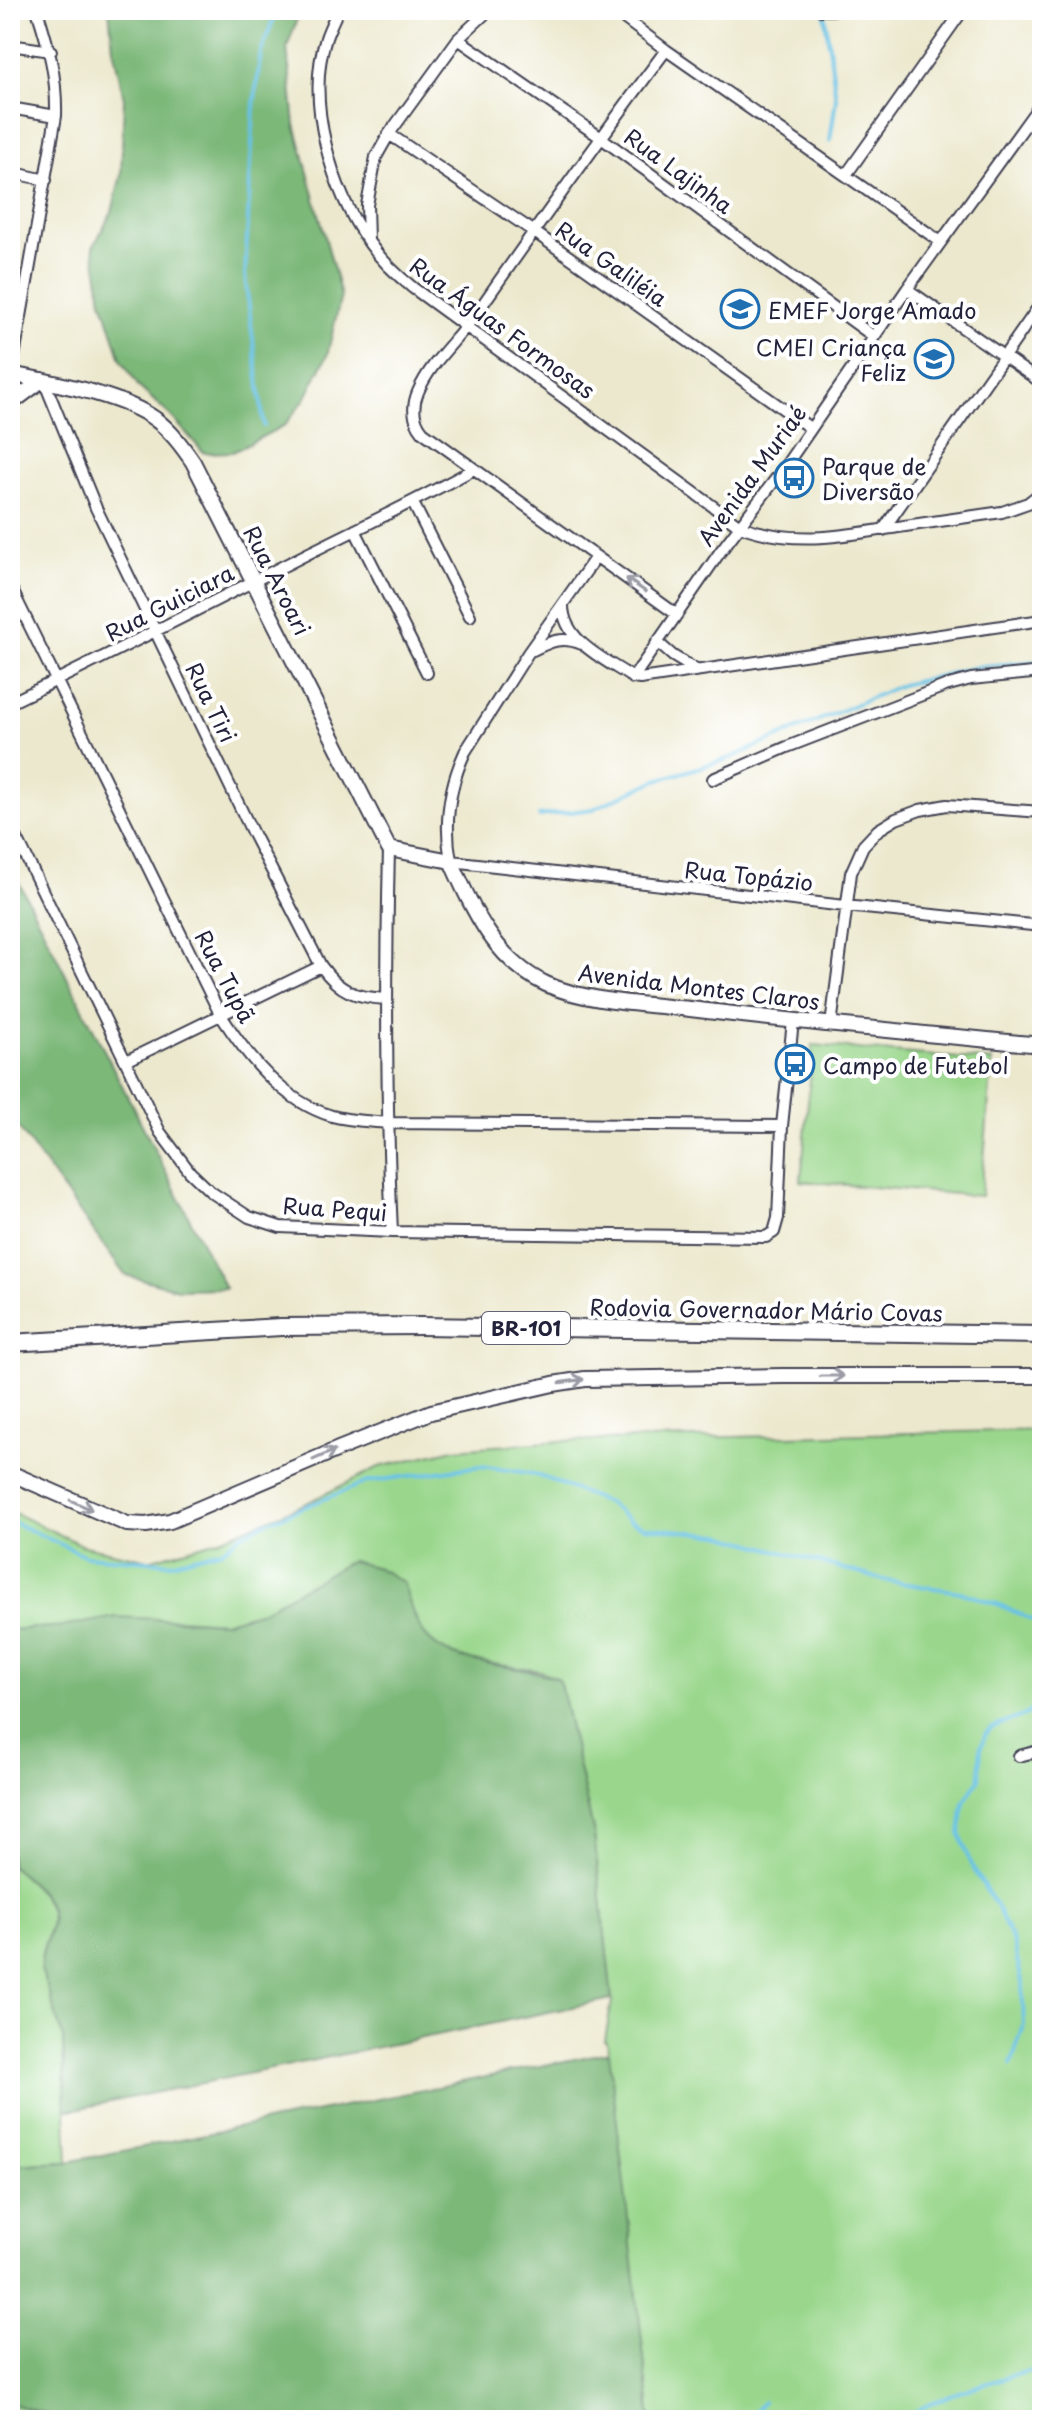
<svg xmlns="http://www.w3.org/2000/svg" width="1052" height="2430" viewBox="0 0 1052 2430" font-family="'Playpen Sans',sans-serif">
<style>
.green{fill:#9ad78c;stroke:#5e7c64;stroke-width:2}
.forest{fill:#7bb878;stroke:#4e6d5a;stroke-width:2}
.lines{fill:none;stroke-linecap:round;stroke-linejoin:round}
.stream{stroke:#67c2e5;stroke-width:4}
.minor-casing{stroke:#404051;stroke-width:14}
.tertiary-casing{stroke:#404051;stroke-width:18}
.primary-casing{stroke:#404051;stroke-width:20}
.minor{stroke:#fff;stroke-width:10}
.tertiary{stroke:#fff;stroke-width:14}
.primary{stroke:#fff;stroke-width:16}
.oneway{stroke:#9c9ca7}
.labels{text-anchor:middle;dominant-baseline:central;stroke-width:8;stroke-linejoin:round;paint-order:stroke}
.shield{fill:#fff;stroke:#646476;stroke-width:2}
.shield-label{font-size:20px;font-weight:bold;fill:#22223b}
.street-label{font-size:22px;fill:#22223b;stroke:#fff}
.poi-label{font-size:22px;fill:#22223b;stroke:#fff;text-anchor:start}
</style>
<rect width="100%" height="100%" fill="#fff"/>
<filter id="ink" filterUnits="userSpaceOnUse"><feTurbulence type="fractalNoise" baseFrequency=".0125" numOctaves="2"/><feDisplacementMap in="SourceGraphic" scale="16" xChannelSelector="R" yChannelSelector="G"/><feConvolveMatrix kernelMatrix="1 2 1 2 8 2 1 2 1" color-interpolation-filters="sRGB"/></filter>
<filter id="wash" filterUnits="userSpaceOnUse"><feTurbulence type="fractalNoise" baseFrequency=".006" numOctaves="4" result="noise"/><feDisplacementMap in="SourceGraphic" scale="32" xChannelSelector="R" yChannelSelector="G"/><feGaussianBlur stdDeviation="1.8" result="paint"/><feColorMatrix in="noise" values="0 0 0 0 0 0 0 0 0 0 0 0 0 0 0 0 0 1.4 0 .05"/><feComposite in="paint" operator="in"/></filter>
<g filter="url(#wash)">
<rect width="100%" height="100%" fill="#ece8cd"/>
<!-- green -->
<path class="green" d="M813,1045L992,1061L981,1196L801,1181Z
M1042,1430V2420H651L607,2042L605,2041L612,2001L594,1835L559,1679L540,1671L474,1661L439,1650L421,1631L412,1608L351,1561L262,1611L223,1622L179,1619L10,1630V1511L84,1546L149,1560L218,1540L305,1504L379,1467L454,1449L562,1441Z
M10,1865C30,1883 58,1900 49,1931C45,1943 40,1954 41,1968L63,2038L68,2162L10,2165Z
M10,2403L50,2416L55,2420H10Z"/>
<!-- forest -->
<path class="forest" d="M109,10H300L287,48L295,124L341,296L327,356L305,399L285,425L233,452L204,453L171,416L139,387L121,359L102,300L93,247L112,212L121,175L124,98L113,48Z
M10,865L225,1288L178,1289L125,1275L10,1116Z
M351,1561L378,1568L403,1582C408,1597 412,1615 421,1629C445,1670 518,1662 559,1679L594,1835L612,1999L66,2111L63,2038L41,1968C40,1952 48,1940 51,1925C56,1898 27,1880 10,1865V1630L66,1626L116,1617L223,1622L262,1611Z
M609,2052L651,2420H55L49,2415L10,2403V2165L68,2162Z"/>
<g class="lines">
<!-- stream -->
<path class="stream" d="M825,16L836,99L830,141
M264,426L245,276L254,105L261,52L277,10
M539,816L593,809L657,780L728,759L901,685L982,666L1042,661
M10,1521L86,1556L172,1563L222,1550L241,1535L262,1524L367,1482L481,1466L529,1473L545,1478L608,1503L631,1522L644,1527L720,1535L888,1581L960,1592L1000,1605L1042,1625
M1011,2065L1024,2025L1022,1982L1014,1945L999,1911L970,1863L960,1833L964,1802L979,1779L981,1746L986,1733L991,1728L1025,1715L1042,1703
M747,2420L763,2402
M903,2420C943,2391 996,2382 1042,2367"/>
</g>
</g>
<g filter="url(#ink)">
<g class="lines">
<defs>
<path id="minor" d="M338,10C334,19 329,29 326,38C305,102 332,192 370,244C382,261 397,275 413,288L740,526C794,546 843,536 898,527C933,522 968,517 1002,512L1028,503L1042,492
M613,10L666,50L941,242
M821,10H833
M458,39L600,137L873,336
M10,45L51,51
M666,50C601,137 538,225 476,314C458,339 430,363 418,392C412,406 413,420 423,432L676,614
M10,108L56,116
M389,134L533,231L810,428
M10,172L46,180
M846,175L963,10
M368,241L367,205L376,157L389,134L458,39L489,10
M907,289L1042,383
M11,374L56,116C57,77 49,47 37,10
M44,381L96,508L253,834L321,966C340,992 354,997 386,999
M413,503L470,616
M355,530L427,673
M883,530L1042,302
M596,557L528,653L465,752C449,787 444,824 451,861L845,906L1042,926
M10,586L220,1014C247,1056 282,1101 332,1116C350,1121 369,1121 387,1123L782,1126
M563,604C562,641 606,660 633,678
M657,642L673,656L696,670
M533,650C551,641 562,636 582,644
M633,678L720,552L784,468L907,289L1042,102
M633,678L640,679L1042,620
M10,703C111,654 211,603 311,552C365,525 420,499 474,469
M713,779L787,747L945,686L971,679L1042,672
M10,824L160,1132L190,1172L211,1192L249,1217L280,1227L392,1232L766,1237L774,1232L778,1218L782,1126L793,1021
M389,849C386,977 386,1104 392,1232
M831,1025L851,873L863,846L878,830L896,819L920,810L947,805L1042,812
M126,1061L321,966
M1019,1756L1042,1750"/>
<path id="tertiary" d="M11,374C53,383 120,394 155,419C171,431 182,446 193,462L389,849L451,861C473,910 495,960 546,984C585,1002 647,1004 690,1009C807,1023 925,1034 1042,1045
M10,404L42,380
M10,1473L127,1524L146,1525L170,1521L341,1448L431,1412L553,1384L585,1379L783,1376H1042"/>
<path id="primary" d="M10,1343L281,1327L421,1326L1042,1335"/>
</defs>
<!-- minor casing -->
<use href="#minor" class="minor-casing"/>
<!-- tertiary casing -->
<use href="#tertiary" class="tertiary-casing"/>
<!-- primary casing -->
<use href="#primary" class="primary-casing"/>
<!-- minor -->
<use href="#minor" class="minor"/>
<!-- tertiary -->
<use href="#tertiary" class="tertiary"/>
<!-- primary -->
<use href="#primary" class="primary"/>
</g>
<!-- one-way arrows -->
<defs><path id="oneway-shaft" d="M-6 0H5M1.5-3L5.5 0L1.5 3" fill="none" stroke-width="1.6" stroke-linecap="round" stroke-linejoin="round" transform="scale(2)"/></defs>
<g class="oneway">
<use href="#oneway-shaft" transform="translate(636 585) rotate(-145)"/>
<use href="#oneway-shaft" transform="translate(832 1376)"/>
<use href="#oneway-shaft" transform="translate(572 1381) rotate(-8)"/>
<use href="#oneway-shaft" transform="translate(324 1455) rotate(-24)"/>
<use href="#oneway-shaft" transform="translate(81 1505) rotate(24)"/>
</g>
</g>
<!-- icons -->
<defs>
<symbol id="school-ring" viewBox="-11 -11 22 22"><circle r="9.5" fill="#fff" stroke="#1f6fb2" stroke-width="1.5"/><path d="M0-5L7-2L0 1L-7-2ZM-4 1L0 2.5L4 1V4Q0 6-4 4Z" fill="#1f6fb2"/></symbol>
<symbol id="bus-ring" viewBox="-11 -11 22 22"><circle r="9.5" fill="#fff" stroke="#1f6fb2" stroke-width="1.5"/><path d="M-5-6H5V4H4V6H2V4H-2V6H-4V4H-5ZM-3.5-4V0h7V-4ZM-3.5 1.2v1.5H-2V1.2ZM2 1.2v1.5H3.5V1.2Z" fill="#1f6fb2"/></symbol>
</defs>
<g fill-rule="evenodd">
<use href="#school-ring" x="718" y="287" width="44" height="44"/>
<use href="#school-ring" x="912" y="337" width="44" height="44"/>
<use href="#bus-ring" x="772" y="456" width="44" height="44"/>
<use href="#bus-ring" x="773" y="1042" width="44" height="44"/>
</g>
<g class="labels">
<!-- shield labels -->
<rect class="shield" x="482" y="1312" width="88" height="32" rx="6"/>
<g class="shield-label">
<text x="526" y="1328">BR-101</text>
</g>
<!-- street labels -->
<g class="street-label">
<text transform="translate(679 170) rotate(36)">Rua Lajinha</text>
<text transform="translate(612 263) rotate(35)">Rua Galiléia</text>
<text transform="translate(503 327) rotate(36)">Rua Águas Formosas</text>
<text transform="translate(751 475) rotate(-54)">Avenida Muriaé</text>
<text transform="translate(278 580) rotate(63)">Rua Aroari</text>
<text transform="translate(169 602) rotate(-27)">Rua Guiciara</text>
<text transform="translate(212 702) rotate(64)">Rua Tiri</text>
<text transform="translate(749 875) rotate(6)">Rua Topázio</text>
<text transform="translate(226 976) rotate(62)">Rua Tupã</text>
<text transform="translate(699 986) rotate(7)">Avenida Montes Claros</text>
<text transform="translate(335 1208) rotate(4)">Rua Pequi</text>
<text transform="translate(766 1309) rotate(1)">Rodovia Governador Mário Covas</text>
</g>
<!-- poi labels -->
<g class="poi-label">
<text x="768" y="309">EMEF Jorge Amado</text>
<text x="906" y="346" text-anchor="end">CMEI Criança<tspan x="906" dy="25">Feliz</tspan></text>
<text x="822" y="465">Parque de<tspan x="822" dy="25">Diversão</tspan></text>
<text x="823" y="1064">Campo de Futebol</text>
</g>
</g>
<!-- margin -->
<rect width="1052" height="2430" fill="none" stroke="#fff" stroke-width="40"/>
</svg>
